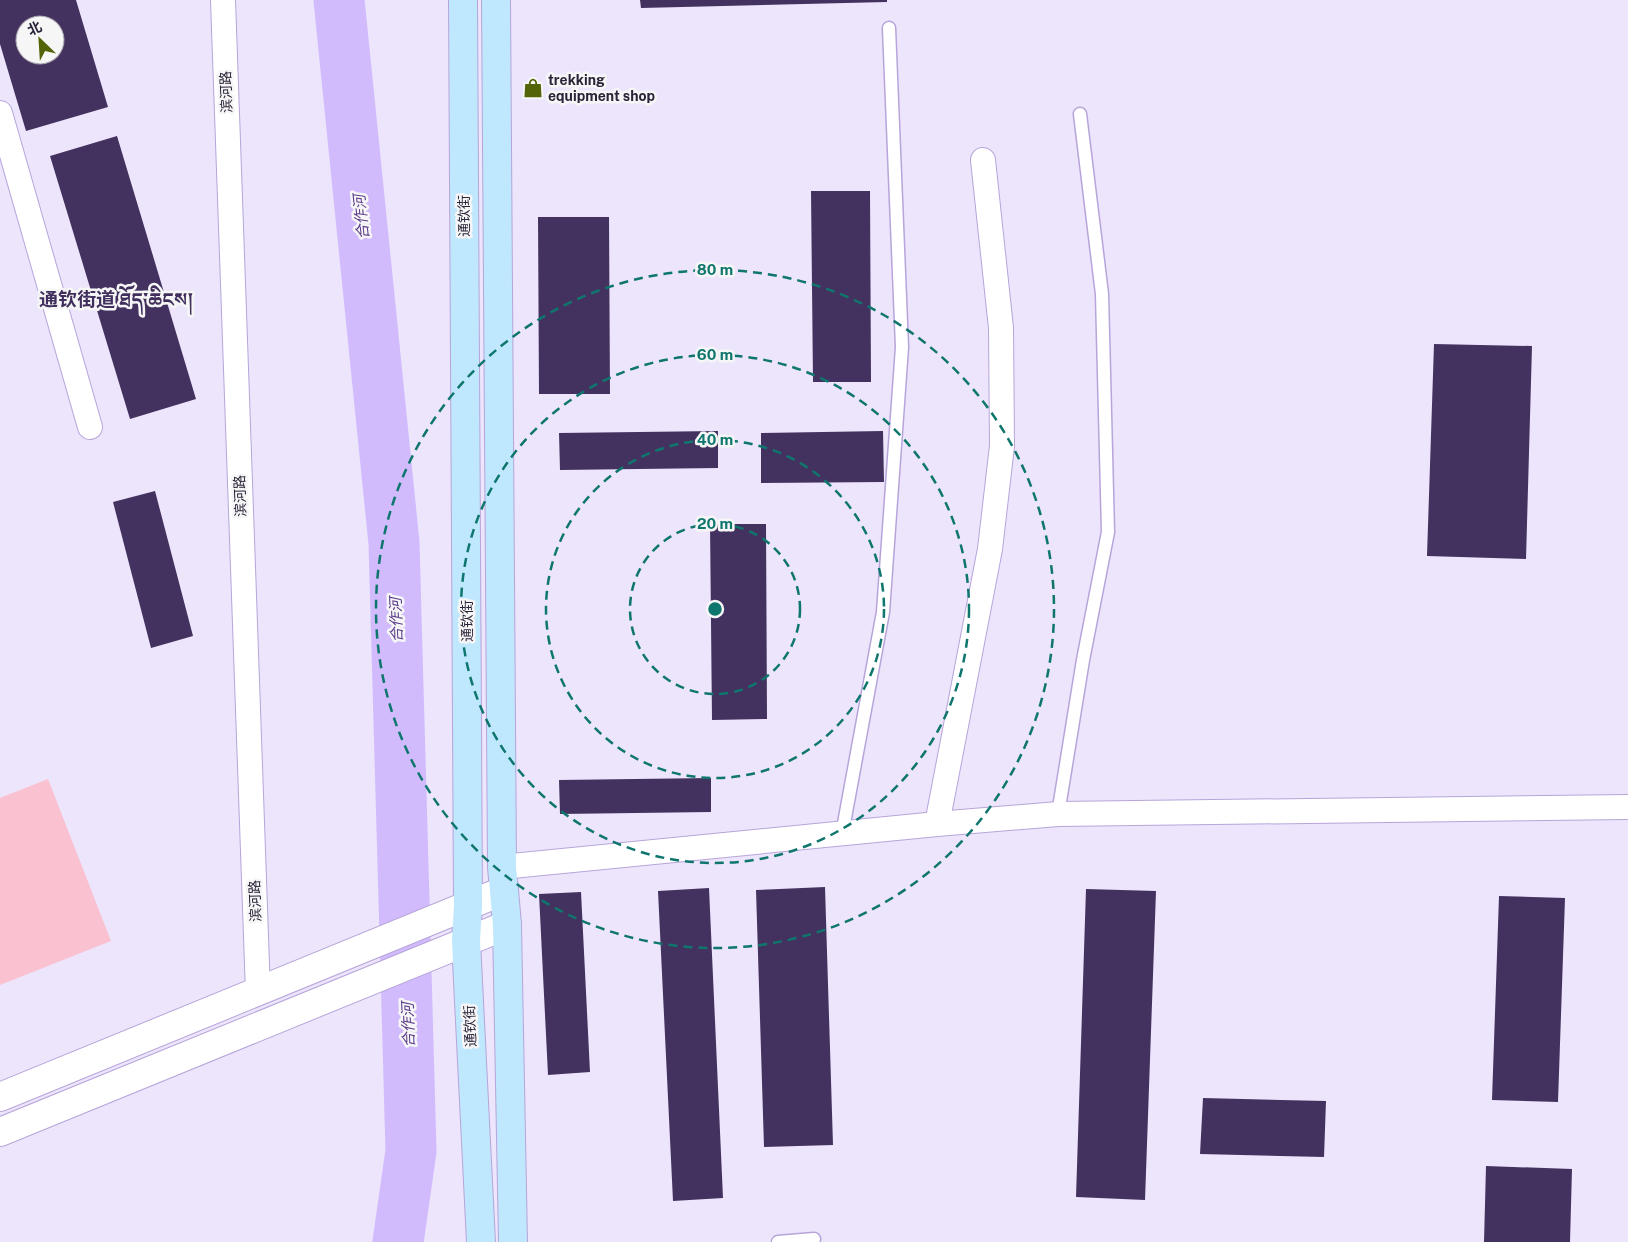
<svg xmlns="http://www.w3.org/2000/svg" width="1628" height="1242" viewBox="0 0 1628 1242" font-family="'Public Sans','Noto Sans SC','Noto Serif Tibetan',sans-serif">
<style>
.green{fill:#fac1d1}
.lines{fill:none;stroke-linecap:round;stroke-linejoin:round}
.river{stroke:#d1bbfd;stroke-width:51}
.building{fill:#43325f;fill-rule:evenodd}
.service-casing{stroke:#b7a5da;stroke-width:15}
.minor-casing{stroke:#b7a5da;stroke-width:26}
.tertiary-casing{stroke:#b7a5da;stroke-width:30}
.secondary-casing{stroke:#b7a5da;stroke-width:30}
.service{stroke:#fff;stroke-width:12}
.minor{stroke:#fff;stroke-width:24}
.tertiary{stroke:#fff;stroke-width:28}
.secondary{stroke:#bfe7fd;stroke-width:28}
.ring{fill:none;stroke:#0f766e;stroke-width:2.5;stroke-dasharray:9 6}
.labels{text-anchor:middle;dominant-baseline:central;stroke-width:5;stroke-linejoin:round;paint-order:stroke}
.poi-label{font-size:14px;font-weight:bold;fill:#2b2439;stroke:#f6f6f6;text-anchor:start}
.street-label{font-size:14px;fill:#2b2439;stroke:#f6f6f6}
.water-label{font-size:15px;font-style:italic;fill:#5b3c89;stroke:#f6f6f6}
.district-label{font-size:19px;font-weight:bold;fill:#402f5c;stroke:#f6f6f6}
.centre{fill:#0f766e;stroke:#f6f6f6;stroke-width:2.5}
.ring-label{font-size:15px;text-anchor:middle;font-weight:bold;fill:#0f766e;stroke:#f6f6f6;stroke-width:5;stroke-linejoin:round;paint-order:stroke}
</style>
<rect width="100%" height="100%" fill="#ece5fc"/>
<!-- green -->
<path class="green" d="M48,779L111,941L0,985V798Z"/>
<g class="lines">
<!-- river -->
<path class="river" d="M339,0L394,543L411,1151L398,1242"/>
</g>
<!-- building -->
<path class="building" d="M0,0H76L108,107L26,131L0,44ZM25,25H55V55H25Z
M640,0H887V2L641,8Z
M117,136L196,399L130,419L50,156Z
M811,191H870L871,382H813Z
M538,217H609L610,394H539Z
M1434,344L1532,346L1526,559L1427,556Z
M718,431V468L560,470L559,433Z
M883,431L884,482L761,483V433Z
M155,491L193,636L151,648L113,502Z
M710,524H766L767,719L712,720Z
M711,778V812L560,814L559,780Z
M825,887L833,1145L764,1147L756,890Z
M709,888L723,1198L673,1201L658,891Z
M1086,889L1156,891L1145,1200L1076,1197Z
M581,892L590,1072L548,1075L539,894Z
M1499,896L1565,898L1558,1102L1492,1100Z
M1203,1098L1326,1101L1324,1157L1200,1154Z
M1486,1166L1572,1169L1570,1242H1484Z"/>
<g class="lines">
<defs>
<path id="service" d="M1058,814L1083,660L1108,532L1102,294L1080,114
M842,834L883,612L902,347L889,28
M778,1242L814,1239"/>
<path id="minor" d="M223,0L258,993
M0,113L90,427
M937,824L1058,814L1628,807
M502,867L937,824L990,549L1002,446L1001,328L983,160"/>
<path id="tertiary" d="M0,1097L503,891
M0,1132L507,925"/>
<path id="secondary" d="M463,0L468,905L466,941L481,1242
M496,0L502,867L507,925L513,1242"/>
</defs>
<!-- service casing -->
<use href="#service" class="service-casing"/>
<!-- minor casing -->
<use href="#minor" class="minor-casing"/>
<!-- tertiary casing -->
<use href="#tertiary" class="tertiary-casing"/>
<!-- secondary casing -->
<use href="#secondary" class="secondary-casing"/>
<!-- service -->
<use href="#service" class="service"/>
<!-- minor -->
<use href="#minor" class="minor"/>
<!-- tertiary -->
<use href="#tertiary" class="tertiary"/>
<!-- secondary -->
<use href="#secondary" class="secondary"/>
</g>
<!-- distance rings -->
<g class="ring">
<circle cx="715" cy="609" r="85"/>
<circle cx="715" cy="609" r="169"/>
<circle cx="715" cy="609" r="254"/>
<circle cx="715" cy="609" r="339"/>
</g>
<!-- icons -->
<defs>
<symbol id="shop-bare" viewBox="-9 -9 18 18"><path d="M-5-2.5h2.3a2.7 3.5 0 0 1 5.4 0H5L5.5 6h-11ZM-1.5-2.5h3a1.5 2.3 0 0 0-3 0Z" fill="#536308" stroke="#f6f6f6" stroke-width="2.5" paint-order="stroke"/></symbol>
</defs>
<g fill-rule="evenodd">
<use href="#shop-bare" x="519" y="74" width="28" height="28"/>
</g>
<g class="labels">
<!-- poi labels -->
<g class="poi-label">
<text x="548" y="80">trekking<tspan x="548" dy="16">equipment shop</tspan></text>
</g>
<!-- street labels -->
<g class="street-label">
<text transform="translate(226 92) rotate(-92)">滨河路</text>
<text transform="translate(464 216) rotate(-90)">通钦街</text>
<text transform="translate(240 496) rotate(-92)">滨河路</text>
<text transform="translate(467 621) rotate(-90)">通钦街</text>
<text transform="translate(255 901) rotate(-92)">滨河路</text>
<text transform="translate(470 1026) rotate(-93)">通钦街</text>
</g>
<!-- water labels -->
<g class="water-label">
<text transform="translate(361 217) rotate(-96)">合作河</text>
<text transform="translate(396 620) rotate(-92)">合作河</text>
<text transform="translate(408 1025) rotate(-92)">合作河</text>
</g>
<!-- district labels -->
<g class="district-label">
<text x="116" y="299">通钦街道 ཐོད་ཆིངས།</text>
</g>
</g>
<circle cx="715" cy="609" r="8" class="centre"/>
<g class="ring-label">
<text x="715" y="275">80 m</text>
<text x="715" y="360">60 m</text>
<text x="715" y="445">40 m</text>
<text x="715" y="529">20 m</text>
</g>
<!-- north arrow -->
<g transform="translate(40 40) rotate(335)"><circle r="24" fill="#f6f6f6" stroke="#a5a2aa"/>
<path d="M0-4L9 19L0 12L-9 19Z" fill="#536308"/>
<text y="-8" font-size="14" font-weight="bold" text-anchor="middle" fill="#2b2439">北</text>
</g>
</svg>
